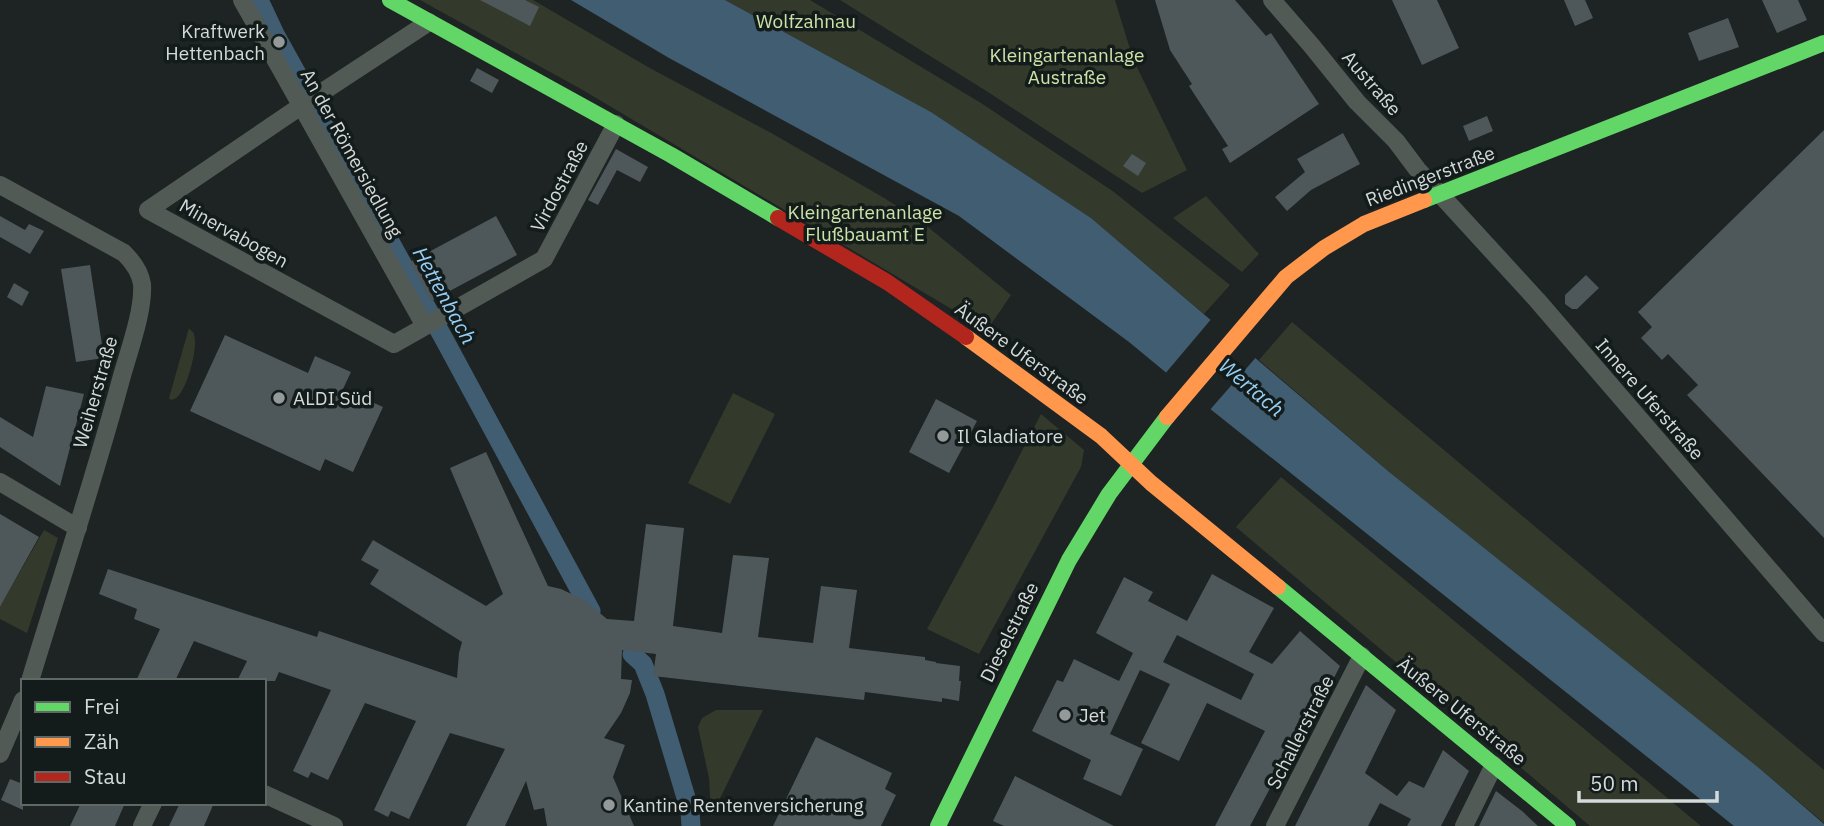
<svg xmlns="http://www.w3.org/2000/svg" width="1824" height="826" viewBox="0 0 1824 826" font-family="'IBM Plex Sans',sans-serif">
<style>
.green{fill:#343a2b}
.water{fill:#415d71}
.pier{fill:#1e2323}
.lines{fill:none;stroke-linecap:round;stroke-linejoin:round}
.canal{stroke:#415d71;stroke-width:19}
.building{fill:#4e585a;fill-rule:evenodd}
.street{stroke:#515a54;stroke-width:18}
.fast{stroke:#63d668;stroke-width:16}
.slow{stroke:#ff974d;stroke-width:16}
.jam{stroke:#b3261e;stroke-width:16}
.poi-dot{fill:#949a99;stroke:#131c1a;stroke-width:2.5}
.labels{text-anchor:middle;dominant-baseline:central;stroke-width:7;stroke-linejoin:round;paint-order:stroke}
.park-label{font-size:19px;fill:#cce2a8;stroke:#131c1a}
.poi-label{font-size:19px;fill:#d4dad9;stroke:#131c1a;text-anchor:start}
.street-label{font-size:19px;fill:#d4dad9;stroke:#131c1a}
.water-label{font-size:21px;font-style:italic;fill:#97cff6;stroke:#131c1a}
</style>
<rect width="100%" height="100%" fill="#1e2323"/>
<!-- green -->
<path class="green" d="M420,0H533L648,67L773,134L886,199L928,227L1011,295L987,330L581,89Z
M725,0H810L981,103L1114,192L1230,285L1204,314L1091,218L931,112Z
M840,0H1115L1133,59L1187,170L1142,193L988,92Z
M1206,196L1259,254L1242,272L1173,218Z
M1292,322L1824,770V823L1759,768L1388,471L1259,360Z
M189,328C190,330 192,331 193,332C200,343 187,391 176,398C175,399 173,399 171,400L169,398Z
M733,393L775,414L730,504L688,483Z
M1041,414L1084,450L1081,467L979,654L927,629L993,507Z
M1281,477L1701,826H1590L1236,527Z
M44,530L58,538L27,633L0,619V607Z
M716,710H763L711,817L709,778L698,727L702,718Z"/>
<!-- water -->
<path class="water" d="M571,0H725L931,112L1091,218L1388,471L1759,768L1824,824V826H1734L1209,408L1129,342L959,216L669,58Z"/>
<!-- pier -->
<path class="pier" d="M1213,317L1258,355L1208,412L1164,375Z"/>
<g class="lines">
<!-- canal -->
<path class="canal" d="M259,0L275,34L444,339L591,611
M632,654L643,664L655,694L690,811L691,826"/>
</g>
<!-- building -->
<path class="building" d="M480,0H525L539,7L530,26Z
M1155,0H1235L1266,36L1271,33L1319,104L1230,163L1222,149L1228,146L1189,86L1192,84L1170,50Z
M1392,0H1437L1459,48L1422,65Z
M1564,0H1585L1593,18L1575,26Z
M1762,0H1798L1807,20L1777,33Z
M1728,18L1739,47L1699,61L1688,33Z
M477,68L499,80L492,93L470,81Z
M1487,116L1493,131L1469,141L1463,126Z
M1824,130V538L1687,395L1698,385L1668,354L1662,360L1641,338L1652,327L1638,312Z
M1343,133L1360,164L1311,190L1287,211L1275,197L1305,172L1297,159Z
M616,149L648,167L640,182L617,170L598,205L588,200Z
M1132,154L1146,163L1138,176L1123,166Z
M0,216L25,230L29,224L44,231L30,254L0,237Z
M496,216L517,255L431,301L410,262Z
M90,265L104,358L76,362L61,269Z
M1586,275L1599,288L1577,309H1572L1565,304V295Z
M14,283L29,292L22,306L7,297Z
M225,335L308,373L315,356L351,372L343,389L383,407L353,472L325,459L320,471L190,411Z
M46,386L84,394L60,486L0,447V417L33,437Z
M936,399L977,421L949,473L909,452Z
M486,452L548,586L561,589L584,600L607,619L634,621L646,524L684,528L673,626L722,633L733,555L769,558L758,637L813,643L821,586L857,590L849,648L925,657V660L936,662V663L960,666L959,681H961L959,701L942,698V702L865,692L864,700L653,676L656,654L622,650L621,679L632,680L630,693L621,713L604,738L625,745L613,777L634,826H547L544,808L534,810L526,781L505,826H466L505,749L450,733L409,819L391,811L388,817L374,810L416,721L365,703L328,780L311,772L308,778L293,771L331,690L279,672L275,681H237L247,661L194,641L175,681H136L160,629L134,619L137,609L99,594L108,569L317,637L319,631L457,678L459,653L462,642L370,584L379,570L361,560L373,540L486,606L503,594L450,468Z
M0,514L39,537L0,607Z
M1212,574L1274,608L1249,652L1272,664L1300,631L1340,666L1298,749L1292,747L1250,826H1215L1265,731L1207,703L1179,761L1141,743L1170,684L1140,670L1110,734L1143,749L1121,796L1083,779L1091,760L1032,731L1057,680L1063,682L1074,659L1119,681L1133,653L1096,633L1124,577L1153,592L1148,601L1187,621ZM1177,635L1254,674L1241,700L1163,662Z
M1366,685L1396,710L1365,773L1397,796L1409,781L1424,788L1443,750L1469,771L1441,826H1407L1411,819L1380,803L1368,826H1295Z
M816,737L892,773L885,789L896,795L881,826H773Z
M1015,776L1114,826H1004L993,821Z
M10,779L23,784V810L1,800Z
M1496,791L1522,811L1538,826H1479Z
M81,803H125L115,826H70Z
M180,803H214L204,826H169Z"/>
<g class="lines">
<!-- street -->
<path class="street" d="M242,0L425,326
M1272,0L1311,45L1357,102L1396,141L1417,169L1537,300L1824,633
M429,22L301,106L148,210L394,344L544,259L616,124
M0,185L124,253C133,262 140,271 142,284C144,312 127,356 120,383C93,483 60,582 30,681
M0,482L78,528
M0,754L23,700
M264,794L334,826
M142,826L153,803
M1275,826L1362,656
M1464,826L1494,765"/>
<!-- fast -->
<path class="fast" d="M390,0L671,155L778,218
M1424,200L1824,43
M1278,587L1568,826
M938,826L1069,560L1109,494L1167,417"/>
<!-- slow -->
<path class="slow" d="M966,337L1101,436L1151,483L1278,587
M1167,417L1286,277L1324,248L1364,224L1424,200"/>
<!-- jam -->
<path class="jam" d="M778,218L887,282L966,337"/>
</g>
<!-- markers -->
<g class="poi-dot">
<circle cx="279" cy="42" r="7"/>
<circle cx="279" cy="398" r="7"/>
<circle cx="943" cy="436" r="7"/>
<circle cx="1065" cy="715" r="7"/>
<circle cx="609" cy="805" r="7"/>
</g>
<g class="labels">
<!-- park labels -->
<g class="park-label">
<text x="806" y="21">Wolfzahnau</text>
<text x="1067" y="55">Kleingartenanlage<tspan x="1067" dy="22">Austraße</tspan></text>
<text x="865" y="212">Kleingartenanlage<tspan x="865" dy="22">Flußbauamt E</tspan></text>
</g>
<!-- poi labels -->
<g class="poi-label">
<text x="265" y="31" text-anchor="end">Kraftwerk<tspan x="265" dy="22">Hettenbach</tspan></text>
<text x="293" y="398">ALDI Süd</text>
<text x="957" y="436">Il Gladiatore</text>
<text x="1079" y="715">Jet</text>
<text x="623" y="805">Kantine Rentenversicherung</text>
</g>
<!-- street labels -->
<g class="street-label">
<text transform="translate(1372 83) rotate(49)">Austraße</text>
<text transform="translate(352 153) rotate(61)">An der Römersiedlung</text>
<text transform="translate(1430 176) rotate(-21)">Riedingerstraße</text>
<text transform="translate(559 186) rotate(-62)">Virdostraße</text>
<text transform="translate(234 233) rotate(29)">Minervabogen</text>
<text transform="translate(1022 353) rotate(36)">Äußere Uferstraße</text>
<text transform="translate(95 392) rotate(-74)">Weiherstraße</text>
<text transform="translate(1650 399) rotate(49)">Innere Uferstraße</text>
<text transform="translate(1009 632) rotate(-64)">Dieselstraße</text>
<text transform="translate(1462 711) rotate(39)">Äußere Uferstraße</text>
<text transform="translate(1300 732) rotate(-63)">Schallerstraße</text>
</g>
<!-- water labels -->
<g class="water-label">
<text transform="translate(445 295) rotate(61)">Hettenbach</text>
<text transform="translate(1252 387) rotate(40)">Wertach</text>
</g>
</g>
<!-- legend -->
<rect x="21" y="679" width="245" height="126" fill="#131c1a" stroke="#606866" stroke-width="2"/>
<rect x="35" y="702" width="35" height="10" fill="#63d668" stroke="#606866" stroke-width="2"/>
<text x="84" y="714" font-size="21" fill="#d4dad9">Frei</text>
<rect x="35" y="737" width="35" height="10" fill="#ff974d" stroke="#606866" stroke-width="2"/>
<text x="84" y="749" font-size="21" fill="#d4dad9">Zäh</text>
<rect x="35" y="772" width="35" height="10" fill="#b3261e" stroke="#606866" stroke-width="2"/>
<text x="84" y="784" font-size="21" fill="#d4dad9">Stau</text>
<!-- scale -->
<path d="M1579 791v10h138v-10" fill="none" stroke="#d4dad9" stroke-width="3.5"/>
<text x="1590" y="791" font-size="21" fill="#d4dad9" stroke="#131c1a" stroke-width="5" paint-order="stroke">50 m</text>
</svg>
